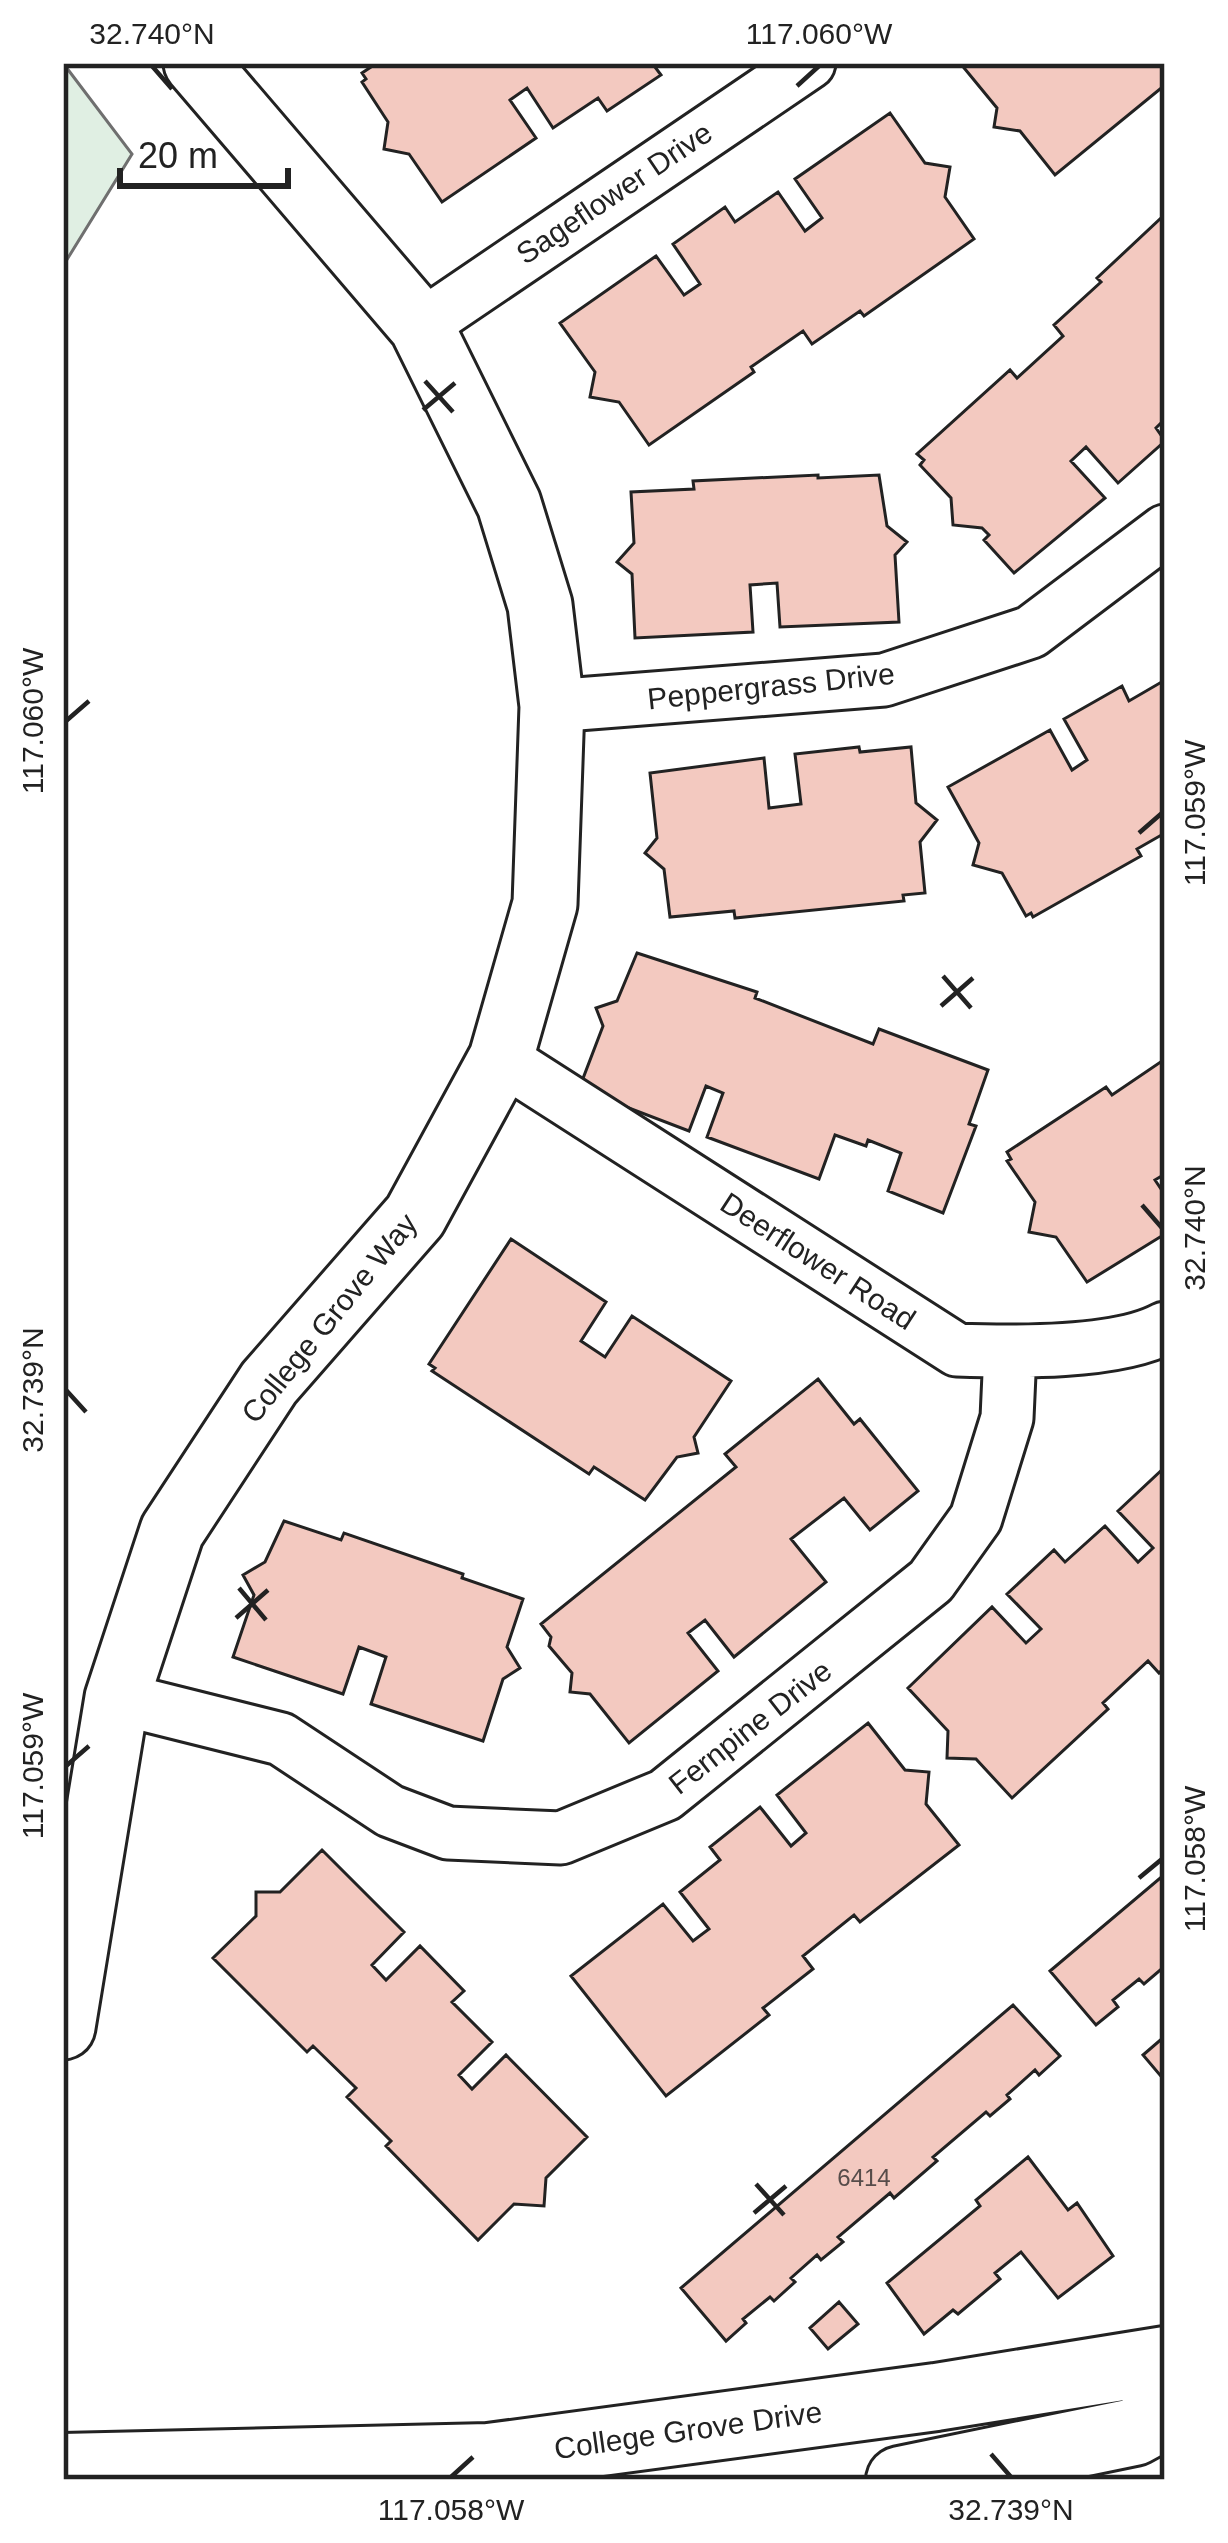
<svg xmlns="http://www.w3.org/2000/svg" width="1228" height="2543" viewBox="0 0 1228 2543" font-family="Helvetica,sans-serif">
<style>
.green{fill:#e0efe3;stroke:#6f6f6f;stroke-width:3}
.building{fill:#f3c9c0;stroke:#222;stroke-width:3}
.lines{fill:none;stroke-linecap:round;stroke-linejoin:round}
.minor-casing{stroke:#222;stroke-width:57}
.tertiary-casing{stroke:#222;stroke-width:69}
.secondary-casing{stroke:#222;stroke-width:72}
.minor{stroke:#fff;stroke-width:51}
.tertiary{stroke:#fff;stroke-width:63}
.secondary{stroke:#fff;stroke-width:66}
.ticks{fill:none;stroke:#222;stroke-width:4.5}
.labels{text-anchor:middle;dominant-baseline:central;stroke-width:9;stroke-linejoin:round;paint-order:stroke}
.number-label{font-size:24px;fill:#564c4a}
.street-label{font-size:30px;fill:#222;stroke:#fff}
.neatline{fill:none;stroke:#222;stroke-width:4.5}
.ticks-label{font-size:30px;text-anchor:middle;fill:#222}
</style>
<rect width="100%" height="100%" fill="#fff"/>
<!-- green -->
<path class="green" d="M63,63L132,154L63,266Z"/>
<!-- building -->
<path class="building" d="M377,63H652L661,75L607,111L598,98L553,128L527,88L510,100L536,138L442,202L409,154L384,149L388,122L362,82L366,79L362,73Z
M960,63H1165V85L1055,175L1020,131L994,127L997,108Z
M890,113L925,163L950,167L945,197L974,239L864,316L860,311L812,344L803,331L751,367L754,372L649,445L619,402L590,397L595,372L560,323L656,256L684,295L700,284L673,244L725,207L735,222L778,192L805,231L822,218L795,179Z
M1160,219L1165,223V419L1156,428L1165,441L1118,483L1086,447L1071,461L1105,498L1014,573L984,540L989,535L982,528L953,525L951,498L920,465L924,460L917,454L1010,370L1017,378L1063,336L1054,325L1101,282L1097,278Z
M818,475V478L879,475L887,526L907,542L895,555L899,622L780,627L777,583L750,585L753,632L635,638L632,574L617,562L634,543L631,492L694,489L693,481Z
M1165,680V833L1137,849L1141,856L1033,917L1031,913L1026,916L1002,873L973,865L979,843L948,787L1050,730L1072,770L1087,760L1064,719L1122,686L1129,701Z
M859,747L860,752L911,747L916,803L937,820L920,842L925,893L903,895L904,901L735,918L734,911L670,917L664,869L645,853L657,838L650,773L764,758L769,808L801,804L795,754Z
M637,953L757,992L755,998L873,1044L879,1029L988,1070L969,1124L976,1126L943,1213L888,1191L901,1153L868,1140L866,1146L835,1135L819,1179L707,1137L723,1093L706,1086L689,1131L579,1089L603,1026L596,1008L617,1001Z
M1165,1059V1174L1155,1180L1165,1195V1234L1087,1282L1056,1237L1029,1232L1035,1202L1007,1161L1011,1159L1007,1152L1106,1087L1112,1095Z
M511,1239L606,1302L581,1341L605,1357L632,1316L731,1381L694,1437L698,1453L677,1457L645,1500L594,1467L589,1474L432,1371L435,1368L429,1364Z
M818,1379L854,1424L860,1419L918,1491L870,1530L844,1498L791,1539L826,1582L734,1657L705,1620L688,1633L718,1671L629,1743L590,1694L570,1692L572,1673L549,1646L551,1637L541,1624L736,1467L725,1454Z
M1165,1467V1667L1159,1673L1148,1661L1103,1703L1108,1709L1012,1798L976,1759L947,1758L948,1731L908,1688L992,1607L1026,1643L1041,1629L1007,1594L1054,1550L1065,1562L1105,1526L1138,1562L1153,1548L1118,1511Z
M284,1521L341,1540L344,1533L463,1574L462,1578L523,1599L507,1647L520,1668L503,1679L483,1741L371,1704L386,1657L359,1647L343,1694L233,1657L254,1595L243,1575L265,1562Z
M868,1723L905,1770L929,1772L926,1804L959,1845L860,1922L854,1915L803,1956L813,1969L763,2008L769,2015L666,2096L571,1976L663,1904L693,1941L709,1929L680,1892L720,1860L710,1847L760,1807L791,1846L806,1833L777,1795Z
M322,1850L404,1932L372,1965L386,1980L420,1946L464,1991L452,2002L492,2042L459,2075L472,2089L506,2055L587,2137L546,2178L544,2206L514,2204L478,2240L386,2146L391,2141L347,2097L356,2088L313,2046L307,2052L213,1958L256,1916V1892H280Z
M1165,1874V1966L1144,1984L1139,1979L1113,2000L1118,2007L1096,2025L1050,1971Z
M1013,2005L1060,2056L1039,2075L1035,2070L1007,2095L1010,2099L990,2116L986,2112L933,2157L937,2161L894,2198L890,2193L838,2237L843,2242L821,2260L817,2255L791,2278L795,2282L774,2301L770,2297L743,2319L746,2323L726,2341L681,2288Z
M1165,2036V2081L1143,2055Z
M1028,2157L1068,2210L1077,2203L1113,2256L1058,2298L1021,2252L995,2273L1000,2279L958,2314L953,2310L924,2334L887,2283L980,2206L976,2200Z
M839,2302L858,2324L828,2349L810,2328Z"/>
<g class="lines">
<defs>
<path id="minor" d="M421,326L809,63
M552,706L884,680L1031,632L1165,531
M501,1058L957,1350C1013,1352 1117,1354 1165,1328
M117,1698L281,1739L390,1811L448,1833L561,1838L665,1795L931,1581L976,1518L1007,1418L1010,1352"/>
<path id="tertiary" d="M63,2027L117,1698L172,1531L269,1383L415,1216L501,1058L545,904L552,706L540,605L509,504L421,326L196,63"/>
<path id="secondary" d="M63,2467L489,2457L936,2397L1165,2360
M900,2480L1134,2432L1165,2415"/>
</defs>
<!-- minor casing -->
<use href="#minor" class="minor-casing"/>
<!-- tertiary casing -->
<use href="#tertiary" class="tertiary-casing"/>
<!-- secondary casing -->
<use href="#secondary" class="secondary-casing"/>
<!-- minor -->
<use href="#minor" class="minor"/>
<!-- tertiary -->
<use href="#tertiary" class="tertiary"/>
<!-- secondary -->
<use href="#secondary" class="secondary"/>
</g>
<!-- ticks -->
<path class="ticks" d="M152,66L172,89M797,86L819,66M425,381L453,412M423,410L455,383M66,721L89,701M1139,833L1162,813M943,976L971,1008M941,1006L973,978M1142,1205L1162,1228M66,1390L86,1412M239,1588L266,1620M236,1618L268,1590M66,1766L89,1746M1139,1878L1162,1859M756,2184L784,2215M754,2213L786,2186M991,2454L1011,2477M451,2477L473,2457"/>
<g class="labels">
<!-- number labels -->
<g class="number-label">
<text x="864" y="2177">6414</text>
</g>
<!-- street labels -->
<g class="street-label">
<text transform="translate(614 193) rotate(-34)">Sageflower Drive</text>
<text transform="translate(771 686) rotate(-6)">Peppergrass Drive</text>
<text transform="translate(818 1261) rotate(33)">Deerflower Road</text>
<text transform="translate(329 1318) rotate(-51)">College Grove Way</text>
<text transform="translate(750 1727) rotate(-38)">Fernpine Drive</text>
<text transform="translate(688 2430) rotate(-8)">College Grove Drive</text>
</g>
</g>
<!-- border -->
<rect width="1228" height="2543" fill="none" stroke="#ffffff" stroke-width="132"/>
<!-- scale -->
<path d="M120 168v18h168v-18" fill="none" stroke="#222222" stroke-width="6"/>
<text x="138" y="168" font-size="36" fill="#222222" stroke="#ffffff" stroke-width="9" paint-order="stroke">20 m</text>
<rect x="66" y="66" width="1096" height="2411" class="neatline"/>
<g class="ticks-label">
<text x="152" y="44">32.740°N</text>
<text x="819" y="44">117.060°W</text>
<text transform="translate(33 721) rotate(-90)" y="10">117.060°W</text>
<text transform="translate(1195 813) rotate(-90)" y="10">117.059°W</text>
<text transform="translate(1195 1228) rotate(-90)" y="10">32.740°N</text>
<text transform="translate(33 1390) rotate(-90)" y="10">32.739°N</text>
<text transform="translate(33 1766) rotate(-90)" y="10">117.059°W</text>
<text transform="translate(1195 1859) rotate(-90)" y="10">117.058°W</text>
<text x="451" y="2520">117.058°W</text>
<text x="1011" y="2520">32.739°N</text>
</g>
</svg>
